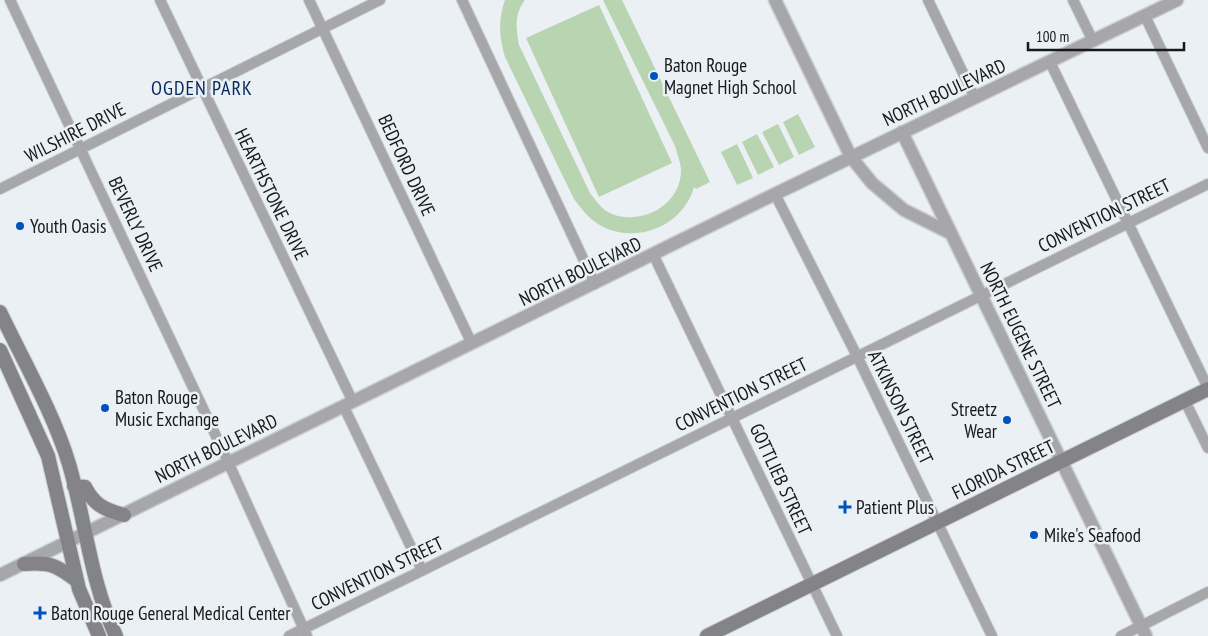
<svg xmlns="http://www.w3.org/2000/svg" width="1208" height="636" viewBox="0 0 1208 636" font-family="'PT Sans Narrow',sans-serif">
<style>
.pitch{fill:#b9d4b1}
.lines{fill:none;stroke-linecap:round;stroke-linejoin:round}
.minor-casing{stroke:#c9ced1;stroke-width:12}
.tertiary-casing{stroke:#c9ced1;stroke-width:15}
.secondary-casing{stroke:#c9ced1;stroke-width:16}
.minor{stroke:#a7a6a9;stroke-width:10}
.tertiary{stroke:#a7a6a9;stroke-width:12}
.secondary{stroke:#848387;stroke-width:14}
.poi-dot{fill:#0053bd;stroke:#ebf0f4;stroke-width:2}
.labels{text-anchor:middle;dominant-baseline:central;stroke-width:5;stroke-linejoin:round;paint-order:stroke}
.poi-label{font-size:19px;fill:#17191a;stroke:#ebf0f4;text-anchor:start}
.street-label{font-size:19px;fill:#17191a;stroke:#ebf0f4}
.neighbourhood-label{font-size:20px;letter-spacing:1px;fill:#06295d;stroke:#ebf0f4}
</style>
<rect width="100%" height="100%" fill="#ebf0f4"/>
<!-- pitch -->
<path class="pitch" d="M505,0H525C514,14 516,29 519,45L590,193C596,201 602,210 612,214C643,226 682,204 681,169C680,161 677,153 675,146L603,0H622L710,182L696,189L694,187C683,227 634,246 598,224C588,218 581,208 574,199L505,57C499,37 498,20 505,0Z
M599,5L672,163L599,197L526,38Z
M798,114L815,147L799,155L783,122Z
M778,124L794,157L779,165L762,132Z
M757,134L774,167L758,175L742,142Z
M737,144L753,178L737,185L721,152Z"/>
<g class="lines">
<defs>
<path id="minor" d="M10,0L224,453L307,636
M160,0L353,402
M309,0L472,344
M462,0L595,284
M928,0L975,98
M1073,0L1093,41
M1145,16L1208,148
M1050,62L1208,388
M0,189L380,0
M775,194L857,356L992,636
M654,256L837,636
M1185,401L1208,448
M344,407L422,570
M289,636L1208,184
M1121,636L1208,592"/>
<path id="tertiary" d="M775,0L851,157L872,183L904,210L950,233
M902,132L1146,636
M0,575L775,194L1177,0"/>
<path id="secondary" d="M0,312C23,360 54,414 69,464C86,522 90,581 116,636
M0,350L48,456L79,589L99,636
M74,486L85,487C94,505 105,510 124,515
M24,564C50,562 56,565 76,580
M707,636L1208,389"/>
</defs>
<!-- minor casing -->
<use href="#minor" class="minor-casing"/>
<!-- tertiary casing -->
<use href="#tertiary" class="tertiary-casing"/>
<!-- secondary casing -->
<use href="#secondary" class="secondary-casing"/>
<!-- minor -->
<use href="#minor" class="minor"/>
<!-- tertiary -->
<use href="#tertiary" class="tertiary"/>
<!-- secondary -->
<use href="#secondary" class="secondary"/>
</g>
<!-- markers -->
<g class="poi-dot">
<circle cx="654" cy="76" r="5"/>
<circle cx="20" cy="226" r="5"/>
<circle cx="105" cy="408" r="5"/>
<circle cx="1007" cy="420" r="5"/>
<path d="M842.5 499.5h5v5h5v5h-5v5h-5v-5h-5v-5h5z"/>
<circle cx="1034" cy="535" r="5"/>
<path d="M37.5 605.5h5v5h5v5h-5v5h-5v-5h-5v-5h5z"/>
</g>
<g class="labels">
<!-- poi labels -->
<g class="poi-label">
<text x="664" y="65">Baton Rouge<tspan x="664" dy="22">Magnet High School</tspan></text>
<text x="30" y="226">Youth Oasis</text>
<text x="115" y="397">Baton Rouge<tspan x="115" dy="22">Music Exchange</tspan></text>
<text x="997" y="409" text-anchor="end">Streetz<tspan x="997" dy="22">Wear</tspan></text>
<text x="856" y="507">Patient Plus</text>
<text x="1044" y="535">Mike's Seafood</text>
<text x="51" y="613">Baton Rouge General Medical Center</text>
</g>
<!-- street labels -->
<g class="street-label">
<text transform="translate(944 92) rotate(-25)">NORTH BOULEVARD</text>
<text transform="translate(75 132) rotate(-27)">WILSHIRE DRIVE</text>
<text transform="translate(407 165) rotate(65)">BEDFORD DRIVE</text>
<text transform="translate(272 194) rotate(64)">HEARTHSTONE DRIVE</text>
<text transform="translate(1104 215) rotate(-26)">CONVENTION STREET</text>
<text transform="translate(136 224) rotate(65)">BEVERLY DRIVE</text>
<text transform="translate(580 271) rotate(-26)">NORTH BOULEVARD</text>
<text transform="translate(1021 335) rotate(64)">NORTH EUGENE STREET</text>
<text transform="translate(741 394) rotate(-26)">CONVENTION STREET</text>
<text transform="translate(901 407) rotate(64)">ATKINSON STREET</text>
<text transform="translate(216 448) rotate(-26)">NORTH BOULEVARD</text>
<text transform="translate(1003 469) rotate(-26)">FLORIDA STREET</text>
<text transform="translate(781 479) rotate(65)">GOTTLIEB STREET</text>
<text transform="translate(377 573) rotate(-26)">CONVENTION STREET</text>
</g>
<!-- neighbourhood labels -->
<g class="neighbourhood-label">
<text x="202" y="88">OGDEN PARK</text>
</g>
</g>
<!-- scale -->
<path d="M1028 42v8h156v-8" fill="none" stroke="#17191a" stroke-width="2.5"/>
<text x="1036" y="42" font-size="15" fill="#17191a" stroke="#ebf0f4" stroke-width="4" paint-order="stroke">100 m</text>
</svg>
